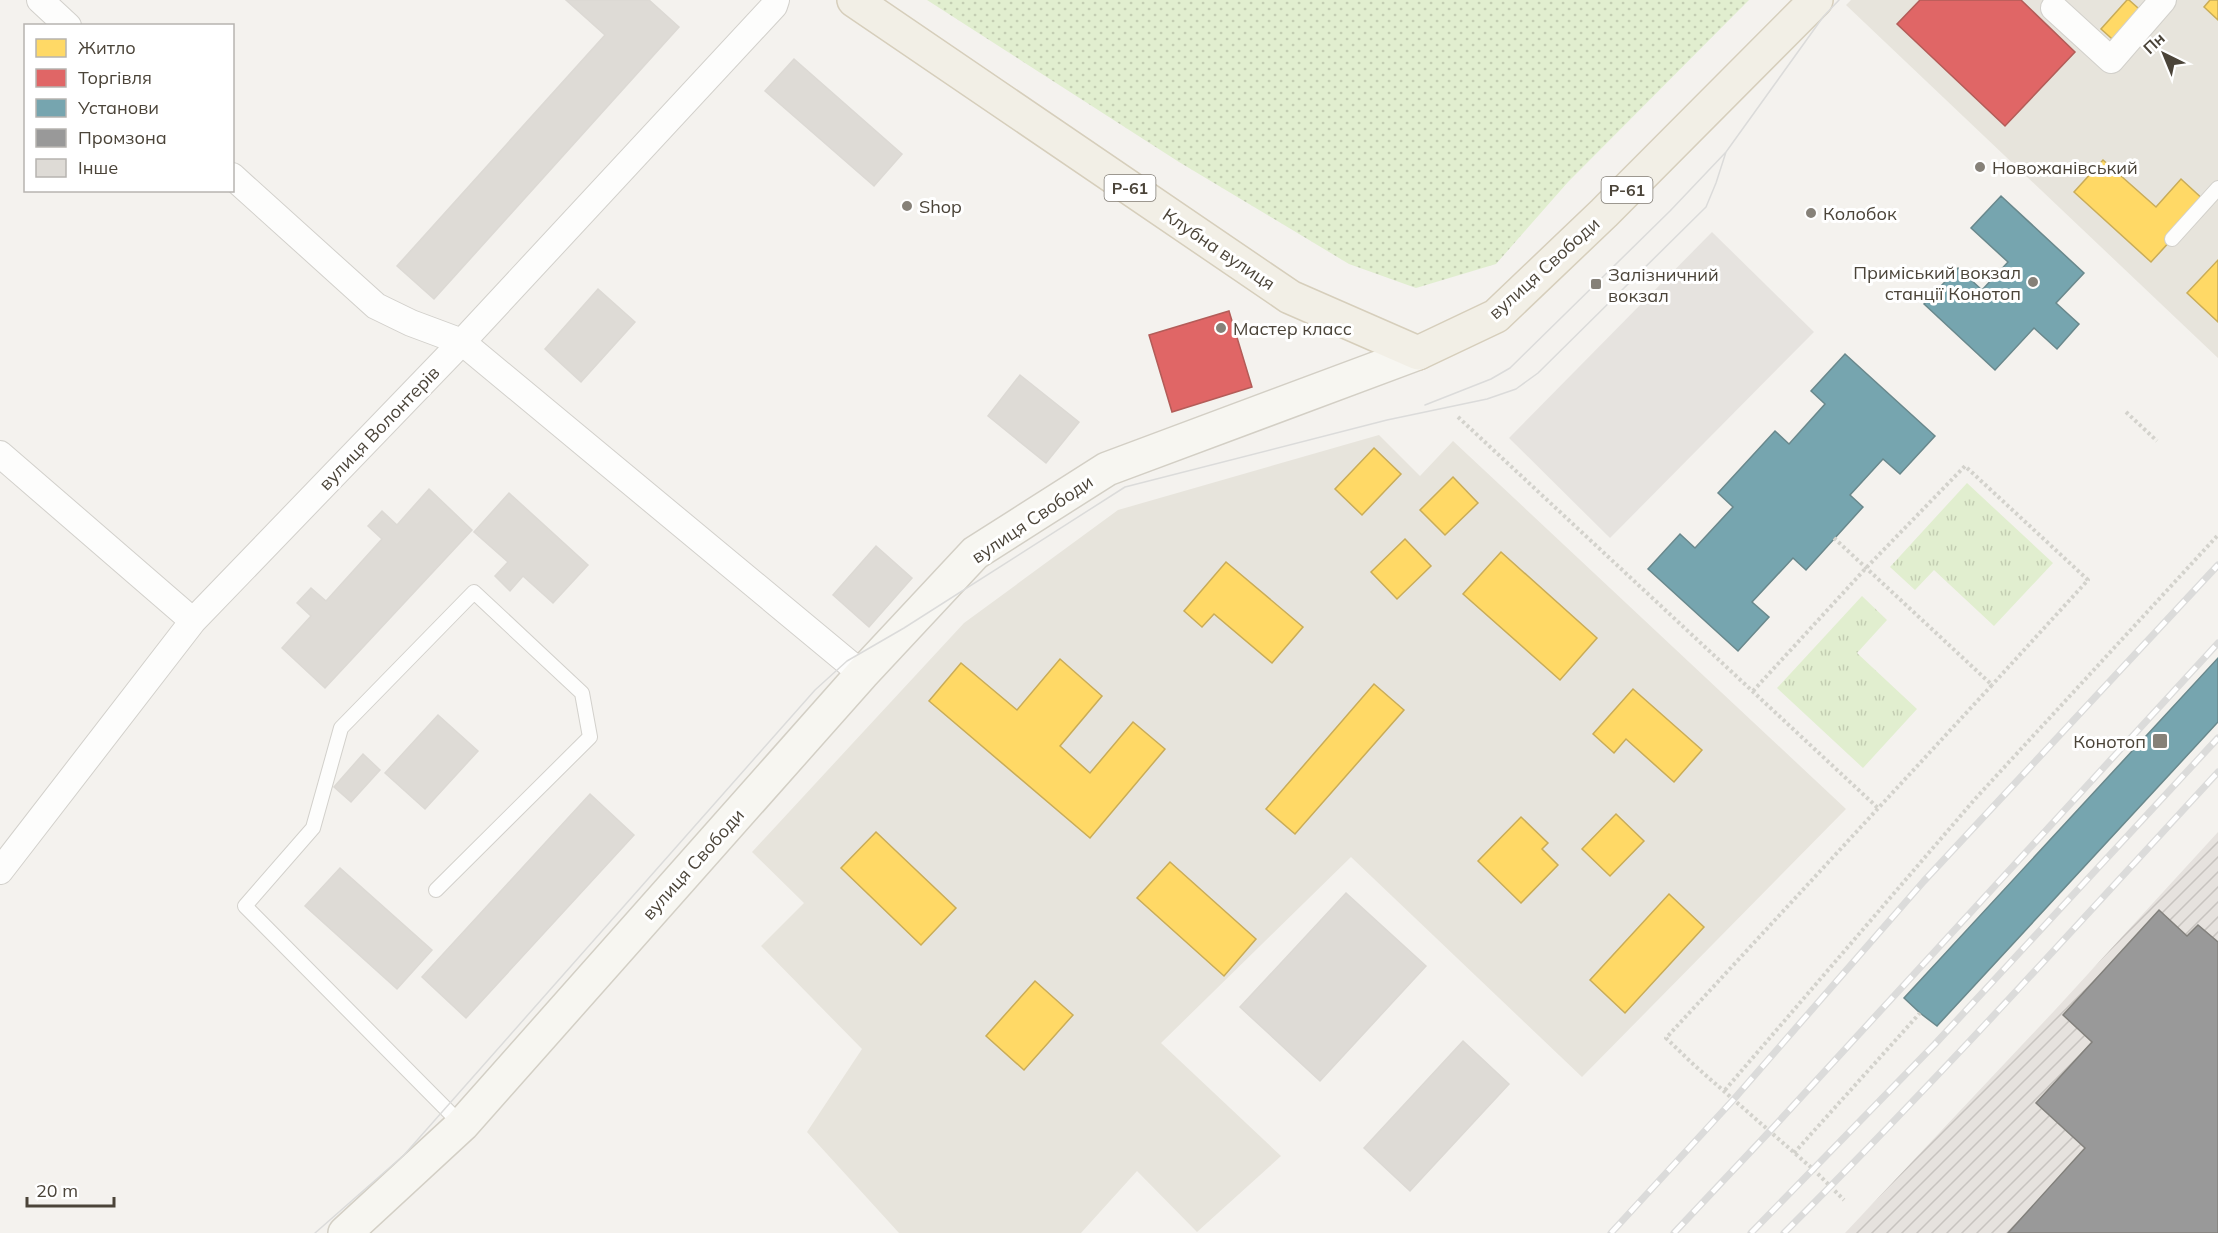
<svg xmlns="http://www.w3.org/2000/svg" width="2218" height="1233" viewBox="0 0 2218 1233" font-family="Mulish,sans-serif">
<style>
.residential{fill:#e7e4dc}
.industrial{fill:url(#industrial-furrows)}
.grass{fill:url(#grass-tufts)}
.park{fill:url(#park-dots)}
.parking{fill:#e6e3df}
.homes{fill:#ffd966;stroke:#c9ac58;stroke-width:1.5}
.shops{fill:#e06666;stroke:#b35c58;stroke-width:1.5}
.public{fill:#76a5af;stroke:#69888c;stroke-width:1.5}
.industry{fill:#999;stroke:#82807c;stroke-width:1.5}
.building{fill:#dedbd6;stroke:#dcd9d4;stroke-width:1.5}
.lines{fill:none;stroke-linecap:round;stroke-linejoin:round}
.lane-casing{stroke:#d2d0cb;stroke-width:16}
.street-casing{stroke:#d2d0cb;stroke-width:28}
.secondary-casing{stroke:#d3cfc5;stroke-width:36}
.primary-casing{stroke:#d6cebb;stroke-width:36}
.path{stroke:#d3d2cc;stroke-width:4;stroke-dasharray:3 3;stroke-linecap:butt}
.lane{stroke:#fdfdfc;stroke-width:14}
.street{stroke:#fdfdfc;stroke-width:26}
.secondary{stroke:#f7f6f1;stroke-width:33}
.primary{stroke:#f2efe6;stroke-width:33}
.tram{stroke:#dbdbda;stroke-width:1.5}
.rail-casing{stroke:#dbdbda;stroke-width:7}
.rail{stroke:#fff;stroke-width:4.5;stroke-dasharray:14;stroke-linecap:butt}
.poi-dot{fill:#868178;stroke:#fff;stroke-width:2}
.labels{text-anchor:middle;dominant-baseline:central;stroke-width:6;stroke-linejoin:round;paint-order:stroke}
.shield{fill:#fff;stroke:#817c74;stroke-width:1.5}
.shield-label{font-size:16px;font-weight:bold;fill:#4b4439}
.poi-label{font-size:18px;fill:#4b4439;stroke:#fff;text-anchor:start}
.street-label{font-size:18px;fill:#4b4439;stroke:#fff}
</style>
<defs>
<pattern id="industrial-furrows" width="10" height="10" patternUnits="userSpaceOnUse" patternTransform="scale(1.5)"><rect width="10" height="10" fill="#e6e2de"/><path d="M-1 1l2-2M0 10L10 0M9 11l2-2" fill="none" stroke="#c7c3bf"/></pattern>
<pattern id="grass-tufts" width="24" height="20" patternUnits="userSpaceOnUse" patternTransform="scale(1.5)"><rect width="24" height="20" fill="#e1eecf"/><path d="M3 7l-1-3M5 7V3M7 7l1-3M15 17l-1-3M17 17v-4M19 17l1-3" fill="none" stroke="#c3cdb2"/></pattern>
<pattern id="park-dots" width="8" height="8" patternUnits="userSpaceOnUse" patternTransform="scale(1.5)"><rect width="8" height="8" fill="#e1eecf"/><path d="M2 2h.1M6 6h.1" fill="none" stroke="#c3cdb2" stroke-width="1.8" stroke-linecap="round"/></pattern>
</defs>
<rect width="100%" height="100%" fill="#f4f2ee"/>
<!-- residential -->
<path class="residential" d="M1851,0H2218V358L1846,5Z
M1379,435L1420,476L1453,441L1846,809L1582,1077L1351,857L1161,1043L1281,1156L1197,1232L1137,1171L1081,1233H899L807,1132L862,1049L761,946L804,903L752,852L964,623L1118,510Z"/>
<!-- industrial -->
<path class="industrial" d="M2218,832V1233H1845L2055,1010Z"/>
<!-- grass -->
<path class="grass" d="M1967,483L2053,563L1994,626L1934,570L1915,590L1890,567Z
M1862,596L1887,620L1857,653L1917,709L1863,768L1777,688Z"/>
<!-- park -->
<path class="park" d="M927,0H1749L1568,182L1496,264L1416,288L1349,264L1179,162Z"/>
<!-- parking -->
<path class="parking" d="M1712,232L1814,332L1610,538L1509,438Z"/>
<!-- homes -->
<path class="homes" d="M2127,0H2129L2147,16L2120,46L2101,29Z
M2210,0H2218V20L2204,7Z
M2103,160L2156,207L2181,179L2206,202L2151,262L2074,192Z
M2218,260V322L2187,293Z
M1374,448L1401,474L1362,515L1335,489Z
M1453,477L1478,503L1445,535L1420,510Z
M1405,539L1431,566L1397,599L1371,572Z
M1501,552L1597,638L1560,680L1463,594Z
M1226,562L1303,627L1272,663L1214,614L1202,627L1184,611Z
M1060,659L1102,696L1060,746L1090,773L1133,722L1165,749L1090,838L929,701L961,663L1017,710Z
M1374,684L1404,710L1295,834L1266,809Z
M1633,689L1702,750L1674,782L1626,739L1614,753L1593,734Z
M1616,814L1644,841L1610,876L1582,849Z
M1521,817L1548,843L1542,849L1558,865L1521,903L1478,861Z
M876,832L956,908L921,945L841,868Z
M1170,862L1256,939L1224,976L1137,898Z
M1669,894L1704,927L1625,1013L1590,980Z
M1035,981L1073,1015L1024,1070L986,1036Z"/>
<!-- shops -->
<path class="shops" d="M1920,0H2021L2075,52L2005,126L1897,24Z
M1229,311L1252,387L1172,412L1149,335Z"/>
<!-- public -->
<path class="public" d="M2001,196L2084,273L2056,303L2079,324L2057,349L2034,328L1995,370L1924,304L1958,268L1982,290L2008,262L1971,228Z
M1845,354L1935,436L1900,474L1883,459L1850,495L1863,507L1806,570L1793,558L1752,602L1769,617L1738,651L1648,569L1680,534L1695,548L1733,507L1718,493L1775,431L1789,444L1825,404L1811,391Z
M2218,658V722L1937,1026L1920,1013L1904,998Z"/>
<!-- industry -->
<path class="industry" d="M2159,910L2187,936L2198,925L2218,942V1233H2008L2085,1148L2036,1103L2092,1042L2063,1015Z"/>
<!-- building -->
<path class="building" d="M566,0H649L679,27L434,299L397,266L605,35Z
M794,59L902,154L874,186L765,91Z
M598,289L635,322L581,382L545,349Z
M1020,375L1079,422L1046,463L988,416Z
M429,489L472,530L325,688L282,648L311,616L297,603L311,588L326,601L382,539L368,526L382,511L397,525Z
M509,493L588,565L553,603L523,576L510,591L495,576L508,562L474,532Z
M876,546L912,578L869,627L833,595Z
M438,715L478,751L425,809L385,773Z
M363,754L380,770L351,802L334,787Z
M590,794L634,835L466,1018L422,977Z
M340,868L432,950L397,989L305,906Z
M1346,893L1426,966L1320,1081L1240,1007Z
M1463,1041L1509,1084L1410,1191L1364,1148Z"/>
<g class="lines">
<defs>
<path id="lane" d="M2172,239L2218,188
M436,890L590,737L582,693L474,592L341,728L313,828L245,906L462,1125"/>
<path id="street" d="M40,0L68,26
M2054,8L2111,60L2163,0
M232,176L376,306L411,323L462,342L862,674
M0,454L193,621
M0,871L193,621L462,342L774,6L776,0"/>
<path id="secondary" d="M345,1233L462,1125L862,674L975,553L1107,469L1418,353"/>
<path id="primary" d="M854,0L1290,297L1418,353L1496,316L1604,213L1816,0"/>
</defs>
<!-- lane casing -->
<use href="#lane" class="lane-casing"/>
<!-- street casing -->
<use href="#street" class="street-casing"/>
<!-- secondary casing -->
<use href="#secondary" class="secondary-casing"/>
<!-- primary casing -->
<use href="#primary" class="primary-casing"/>
<!-- path -->
<path class="path" d="M2126,412L2157,441
M1458,417L1879,809
M1834,538L1992,685L1666,1038L1694,1065L1814,1170L1844,1200
M1753,691L1866,568L1965,466L2088,580L1992,685
M1725,1090L1975,799L2218,535
M1794,1153L1920,1013"/>
<!-- lane -->
<use href="#lane" class="lane"/>
<!-- street -->
<use href="#street" class="street"/>
<!-- secondary -->
<use href="#secondary" class="secondary"/>
<!-- primary -->
<use href="#primary" class="primary"/>
<!-- tram -->
<path class="tram" d="M1425,405L1491,379L1510,368L1670,211L1726,152L1823,17L1839,0
M315,1233L404,1155L815,690L847,661L904,628L1125,487L1387,420L1487,399L1516,389L1538,373L1706,207L1716,183L1726,152"/>
<defs>
<path id="rail" d="M1611,1233L1734,1099L1924,881L2218,565
M1674,1233L1770,1131L2218,643
M1751,1233L1935,1044L2218,738
M1784,1233C1934,1084 2075,927 2218,772"/>
</defs>
<!-- rail casing -->
<use href="#rail" class="rail-casing"/>
<!-- rail -->
<use href="#rail" class="rail"/>
</g>
<!-- markers -->
<g class="poi-dot">
<circle cx="1980" cy="167" r="6"/>
<circle cx="907" cy="206" r="6"/>
<circle cx="1811" cy="213" r="6"/>
<circle cx="2033" cy="282" r="6"/>
<rect x="1590" y="278" width="12" height="12" rx="3"/>
<circle cx="1221" cy="328" r="6"/>
<rect x="2152" y="733" width="16" height="16" rx="3"/>
</g>
<g class="labels">
<!-- shield labels -->
<g class="shield">
<rect x="1104.5" y="175" width="51" height="26" rx="4.5"/>
<rect x="1601.5" y="177" width="51" height="26" rx="4.5"/>
</g>
<g class="shield-label">
<text x="1130" y="188">Р-61</text>
<text x="1627" y="190">Р-61</text>
</g>
<!-- poi labels -->
<g class="poi-label">
<text x="1992" y="167">Новожанівський</text>
<text x="919" y="206">Shop</text>
<text x="1823" y="213">Колобок</text>
<text x="2021" y="272" text-anchor="end">Приміський вокзал<tspan x="2021" dy="21">станції Конотоп</tspan></text>
<text x="1608" y="274">Залізничний<tspan x="1608" dy="21">вокзал</tspan></text>
<text x="1233" y="328">Мастер класс</text>
<text x="2146" y="741" text-anchor="end">Конотоп</text>
</g>
<!-- street labels -->
<g class="street-label">
<text transform="translate(1219 249) rotate(34)">Клубна вулиця</text>
<text transform="translate(1544 268) rotate(-42)">вулиця Свободи</text>
<text transform="translate(379 428) rotate(-46)">вулиця Волонтерів</text>
<text transform="translate(1032 519) rotate(-34)">вулиця Свободи</text>
<text transform="translate(693 864) rotate(-48)">вулиця Свободи</text>
</g>
</g>
<!-- legend -->
<rect x="24" y="24" width="210" height="168" fill="#ffffff" stroke="#b7b4b0" stroke-width="1.5"/>
<rect x="36" y="39" width="30" height="18" fill="#ffd966" stroke="#b7b4b0" stroke-width="1.5"/>
<text x="78" y="54" font-size="18" fill="#4b4439">Житло</text>
<rect x="36" y="69" width="30" height="18" fill="#e06666" stroke="#b7b4b0" stroke-width="1.5"/>
<text x="78" y="84" font-size="18" fill="#4b4439">Торгівля</text>
<rect x="36" y="99" width="30" height="18" fill="#76a5af" stroke="#b7b4b0" stroke-width="1.5"/>
<text x="78" y="114" font-size="18" fill="#4b4439">Установи</text>
<rect x="36" y="129" width="30" height="18" fill="#999999" stroke="#b7b4b0" stroke-width="1.5"/>
<text x="78" y="144" font-size="18" fill="#4b4439">Промзона</text>
<rect x="36" y="159" width="30" height="18" fill="#dedbd6" stroke="#b7b4b0" stroke-width="1.5"/>
<text x="78" y="174" font-size="18" fill="#4b4439">Інше</text>
<!-- north arrow -->
<g transform="translate(2164 54) rotate(317)" stroke="#ffffff" stroke-width="4.5" paint-order="stroke">
<path d="M0-4.5L10 22L0 15L-10 22Z" fill="#4b4439"/>
<text y="-9" font-size="16" font-weight="bold" text-anchor="middle" fill="#4b4439">Пн</text>
</g>
<!-- scale -->
<path d="M27 1197v9h87v-9" fill="none" stroke="#4b4439" stroke-width="3"/>
<text x="36" y="1197" font-size="18" fill="#4b4439" stroke="#ffffff" stroke-width="4.5" paint-order="stroke">20 m</text>
</svg>
